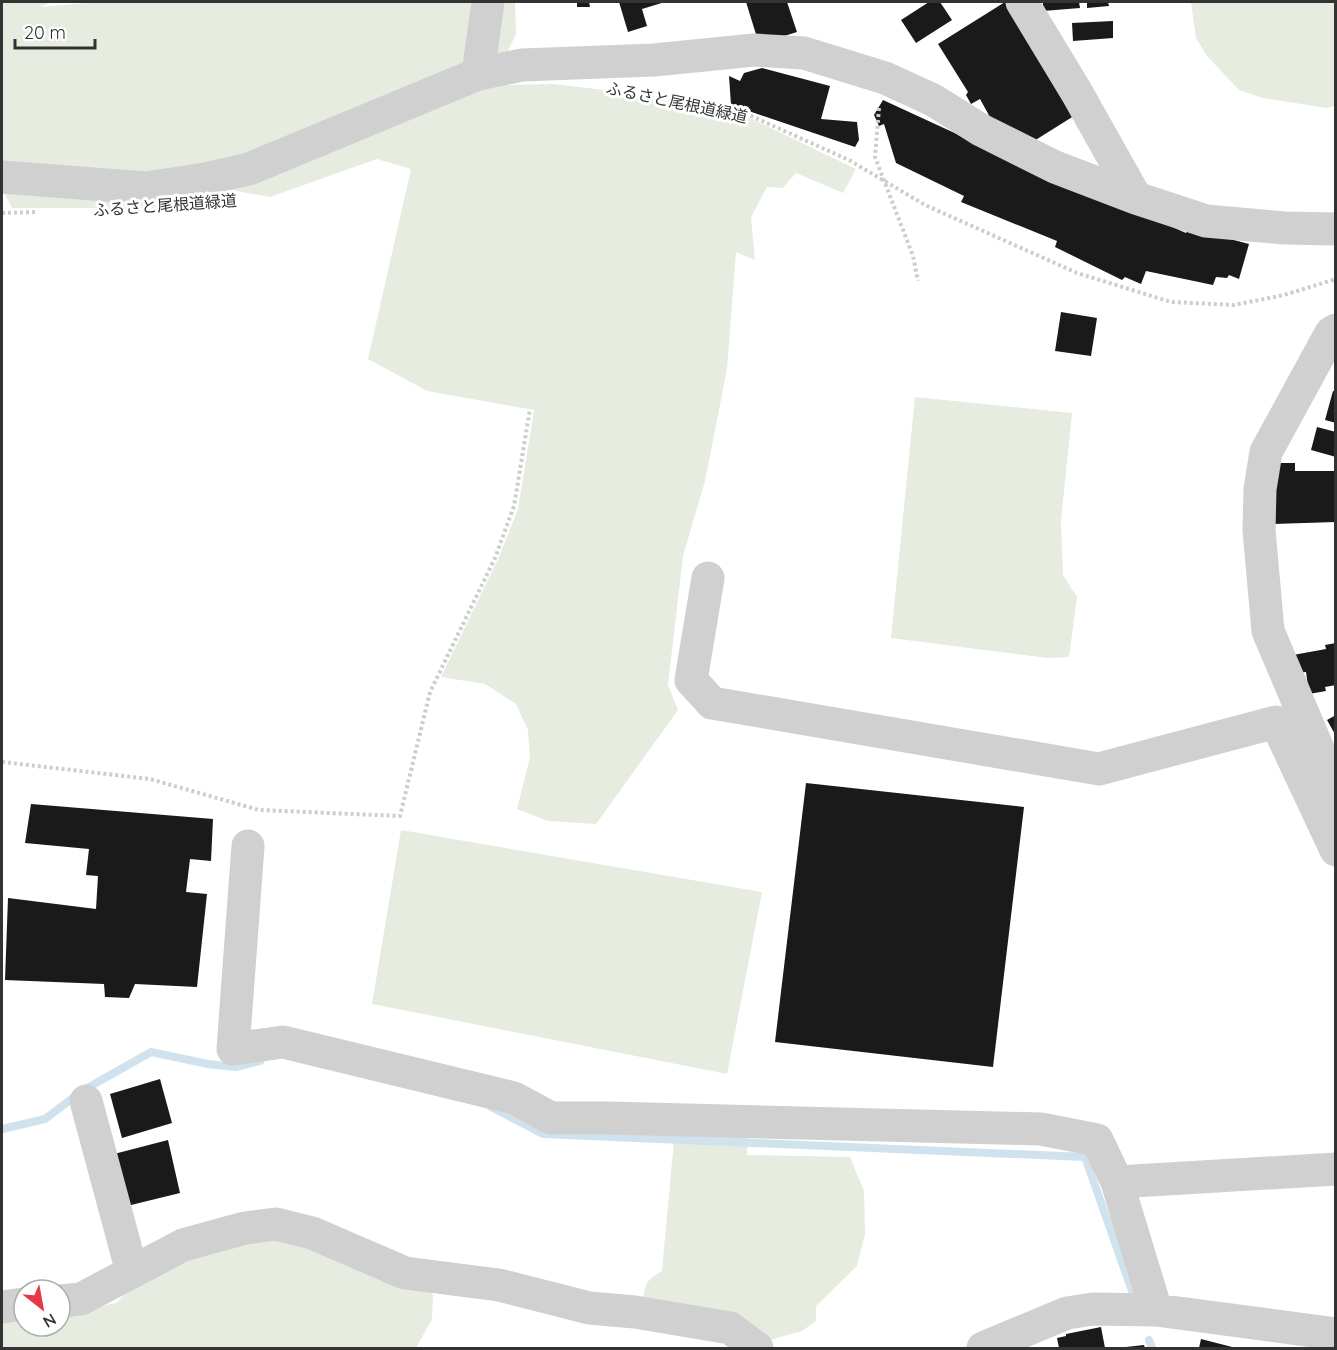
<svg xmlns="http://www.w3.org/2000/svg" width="1337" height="1350" viewBox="0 0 1337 1350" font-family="Quicksand,'Noto Sans JP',sans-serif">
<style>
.green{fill:#e6ecdf}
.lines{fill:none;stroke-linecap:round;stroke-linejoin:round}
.stream{stroke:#cfe2ee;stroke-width:8}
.building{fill:#1a1a1a}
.path{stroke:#cdcdcd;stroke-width:4;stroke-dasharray:3 3;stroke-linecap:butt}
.minor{stroke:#d0d0d0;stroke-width:33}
.labels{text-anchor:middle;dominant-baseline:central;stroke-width:6;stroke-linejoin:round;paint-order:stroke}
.street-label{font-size:16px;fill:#333;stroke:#fff}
</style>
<rect width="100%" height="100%" fill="#fff"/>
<!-- green -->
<path class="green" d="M2,2H52L40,7L98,2H515L516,34L492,85L554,84L629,93L750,118L856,169L843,193L796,173L783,188L767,187L751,217L755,260L736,252L727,369L705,481L683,556L668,685L678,710L596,824L548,821L517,809L530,757L528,730L516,704L485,684L441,677L499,557L518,509L534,410L427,391L368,359L411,169L377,159L270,197L218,188L178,194L164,208H12L2,188Z
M1191,2H1335V106L1326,108L1263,98L1239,90L1207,56L1196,38Z
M915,397L1072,413L1061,521L1063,575L1077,597L1069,657L1048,658L891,638Z
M401,830L762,892L727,1074L372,1004Z
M675,1129L748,1136L747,1155L850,1157L864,1191L865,1234L857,1266L816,1306V1321L802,1331L767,1341L644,1306C644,1286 644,1281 662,1271Z
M254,1234L405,1263L433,1295L432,1319L416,1348H2V1322L24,1319V1326H60V1315L116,1303L162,1258Z"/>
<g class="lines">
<!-- stream -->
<path class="stream" d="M491,1107L543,1134L1085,1157L1132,1291
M2,1129L45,1119L82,1091L151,1052L208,1064L236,1067L260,1061
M1149,1340L1152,1348"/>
</g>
<!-- building -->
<path class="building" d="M577,2H589L590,7H577Z
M619,2H665L642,9L647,26L628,32Z
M746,2H787L797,32L759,44Z
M929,2H940L952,20L916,43L901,20Z
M1005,2H1009L1077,114L1034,141L991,119L980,99L971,104L966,95L968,92L938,44Z
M1043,2H1079L1080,8L1043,11Z
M1087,2H1108L1109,6L1087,8Z
M1113,21V38L1073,41L1072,23Z
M762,68L830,86L821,119L857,122L859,140L855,147L731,105L729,76L740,81L744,73Z
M883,100L1052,178L1055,175L1186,233L1189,228L1249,244L1239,279L1229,275L1227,278L1216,277L1213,285L1146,271L1141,284L1125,277L1122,280L1055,247L1057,241L961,202L964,196L896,163L884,124L879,126L874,115Z
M1061,312L1097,318L1091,356L1055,351Z
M1333,391L1336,392V423L1325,420Z
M1317,427L1336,432V457L1311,450Z
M1276,463H1295V471H1336V522L1273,524Z
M1336,643V685L1325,687L1326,691L1309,694L1306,672L1296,673L1293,655L1326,649L1325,645Z
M1336,715V736L1327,720Z
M806,783L1024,807L993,1067L775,1042Z
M31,804L213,819L211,861L190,859L186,892L207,894L197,987L135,984L129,998L105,997L104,984L5,980L8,898L96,909L98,876L86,875L89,849L25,843Z
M160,1079L172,1123L122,1138L110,1094Z
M168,1140L180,1193L127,1206L114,1154Z
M1101,1327L1105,1348H1059L1057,1338L1066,1336V1334Z
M1201,1339L1236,1348H1199Z
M1144,1345L1145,1348H1126V1347Z"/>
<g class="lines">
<!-- path -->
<path class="path" d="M633,92L749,115L849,160L925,205L1077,273L1171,302L1234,305L1284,295L1336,279
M879,108L875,157L913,256L918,281
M2,213L37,212
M2,762L150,779L259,810L400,816L430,692L495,558L514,506L530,409"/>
<!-- minor -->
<path class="minor" d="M1022,2L1077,93L1136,198
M478,74L488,2
M2,177L146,188L205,179L249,169L478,74L522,65L654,60L754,50L804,53L885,78L933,100L981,130L1055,167L1136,198L1206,221L1284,228L1336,229
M1336,330L1331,333L1266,452L1260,489L1259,530L1268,631L1336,791
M708,578L691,680L712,703L1099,769L1276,722L1336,850
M248,846L233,1049L283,1042L514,1098L551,1118H609L1041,1129L1097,1140L1117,1182L1156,1310L1336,1334
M86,1101L132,1272
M1117,1182L1336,1169
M60,1301L81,1299L183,1245L245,1228L276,1224L312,1233L405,1273L499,1285L589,1308L635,1312L730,1328L757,1348
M2,1307L24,1304
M983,1348L1067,1313L1093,1309L1156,1310"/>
</g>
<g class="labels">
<!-- street labels -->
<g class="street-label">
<text transform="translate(677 102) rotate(12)">ふるさと尾根道緑道</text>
<text transform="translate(165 205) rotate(-4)">ふるさと尾根道緑道</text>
</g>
</g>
<!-- border -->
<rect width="1337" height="1350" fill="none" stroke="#333333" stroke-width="6"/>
<!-- north arrow -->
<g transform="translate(42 1308) rotate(149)"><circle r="28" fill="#ffffff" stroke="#adadad" stroke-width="1.5"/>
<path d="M0-4.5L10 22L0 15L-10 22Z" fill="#e63946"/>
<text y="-9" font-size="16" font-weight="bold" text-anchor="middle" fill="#333333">N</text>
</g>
<!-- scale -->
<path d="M15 39v9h80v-9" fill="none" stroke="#333333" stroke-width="3"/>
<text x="24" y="39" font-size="18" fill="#333333" stroke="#ffffff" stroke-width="4.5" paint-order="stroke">20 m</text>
</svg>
